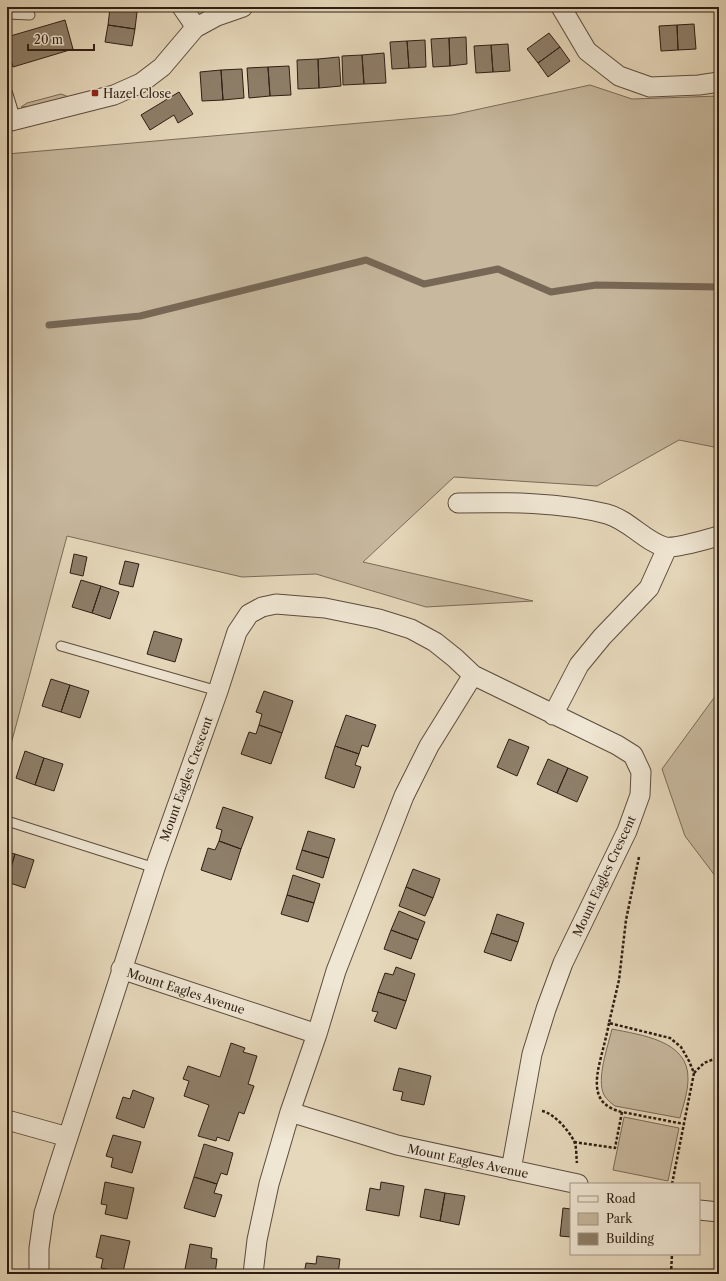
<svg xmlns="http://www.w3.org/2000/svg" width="726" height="1281" viewBox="0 0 726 1281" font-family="'Libre Caslon Text',serif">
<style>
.green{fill:#c7b89e;stroke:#7a6b58}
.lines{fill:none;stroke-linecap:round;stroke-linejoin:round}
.stream{stroke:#776856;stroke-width:7}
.building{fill:#8e7f6a;stroke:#2e1e13}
.lane-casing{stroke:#5c4c3d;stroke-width:11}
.street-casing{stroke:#5c4c3d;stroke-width:21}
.path{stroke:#2e1e13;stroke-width:2.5;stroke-dasharray:3 2;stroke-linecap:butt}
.lane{stroke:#efe6d3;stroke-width:9}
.street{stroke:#efe6d3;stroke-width:19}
.poi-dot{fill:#8f2418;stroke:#efe6d3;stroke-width:1.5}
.labels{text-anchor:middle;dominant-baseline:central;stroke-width:3;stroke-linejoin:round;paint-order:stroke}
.poi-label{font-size:12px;fill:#2e1e13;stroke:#efe6d3;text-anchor:start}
.street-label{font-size:12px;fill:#2e1e13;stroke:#efe6d3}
</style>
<rect width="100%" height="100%" fill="#e6d8bb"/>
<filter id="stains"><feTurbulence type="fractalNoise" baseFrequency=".005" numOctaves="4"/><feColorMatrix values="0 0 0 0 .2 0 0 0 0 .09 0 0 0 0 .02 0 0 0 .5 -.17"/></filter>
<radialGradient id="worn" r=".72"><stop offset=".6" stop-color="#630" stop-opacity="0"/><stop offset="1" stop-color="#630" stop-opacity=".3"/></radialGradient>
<!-- green -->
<path class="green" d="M590,85L632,99L719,96V448L679,440L597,486L454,477L363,562L533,601L426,607L316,574L242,577L67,536L7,759V154L452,115Z
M61,94L69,97L32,107H21L27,103Z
M719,691V881L685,836L662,769Z
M612,1029C640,1035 689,1040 688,1079C688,1092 683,1106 680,1118L615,1106C611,1103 607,1100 604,1095C596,1079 608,1046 612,1029Z
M624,1117L679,1128L668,1181L613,1170Z"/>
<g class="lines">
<!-- stream -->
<path class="stream" d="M49,325L140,316L366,260L424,284L498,269L551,292L596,285L719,287"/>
</g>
<!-- building -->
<path class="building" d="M110,8L137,12L135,29L108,25Z
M65,20L73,49L13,67L7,47V37Z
M694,24L696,49L678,50L677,25Z
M108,25L135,29L132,46L105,42Z
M677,25L678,50L661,51L659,26Z
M549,33L560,47L538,63L527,49Z
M466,37L467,64L450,66L449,38Z
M449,38L450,66L433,67L431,39Z
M425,40L426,67L409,68L407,41Z
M407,41L409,68L392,69L390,42Z
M508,44L510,71L493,72L491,45Z
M491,45L493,72L476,73L474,46Z
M560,47L570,61L548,77L538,63Z
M384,53L386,83L364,84L362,55Z
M362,55L364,84L343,85L342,56Z
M339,57L341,86L319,88L318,59Z
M318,59L319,88L298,89L297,60Z
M289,66L291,95L270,96L268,67Z
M268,67L270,96L249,98L247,68Z
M242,69L244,98L223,100L221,70Z
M221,70L223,100L202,101L200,72Z
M179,92L193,114L178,123L174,115L150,130L141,115Z
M74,554L87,557L83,576L70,573Z
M125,561L139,564L133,587L119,584Z
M81,580L101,586L92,613L72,607Z
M101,586L119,592L110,619L92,613Z
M154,631L182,639L175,662L147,654Z
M51,679L70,685L61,712L42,706Z
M70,685L89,691L80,718L61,712Z
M264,691L293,701L282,733L259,725L262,714L256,712Z
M346,715L376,725L368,747L362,745L359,754L335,746Z
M259,725L282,733L271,764L241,754L249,732L256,734Z
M509,739L529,747L517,776L497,767Z
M335,746L359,754L355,765L361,767L354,788L325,778Z
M25,751L44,758L35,785L16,778Z
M44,758L63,764L54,791L35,785Z
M548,759L568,768L557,793L537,784Z
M568,768L588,777L577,802L557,793Z
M223,807L253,817L241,849L219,841L222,830L216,828Z
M308,831L335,839L329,858L302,850Z
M219,841L241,849L231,880L201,870L208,848L215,850Z
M302,850L329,858L323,878L296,869Z
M7,852L15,854L7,878Z
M15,854L34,860L25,888L7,882Z
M413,869L440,879L433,898L406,887Z
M293,875L320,884L314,903L287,895Z
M406,887L433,898L425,916L399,906Z
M287,895L314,903L308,922L281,914Z
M399,911L425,922L418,940L391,930Z
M497,914L524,923L518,942L491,933Z
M391,930L418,940L411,959L384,949Z
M491,933L518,942L511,961L484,952Z
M396,967L415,974L406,1001L378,992L385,973L393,975Z
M378,992L406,1001L396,1029L374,1021L378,1012L372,1011Z
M231,1043L245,1048L243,1052L257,1056L248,1084L254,1086L244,1114L239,1112L229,1141L217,1137L216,1141L198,1136L209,1105L184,1096L189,1081L183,1079L188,1066L220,1077Z
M399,1068L431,1076L424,1105L401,1100L403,1092L393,1090Z
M133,1090L154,1098L144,1128L116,1118L123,1097L130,1099Z
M113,1135L141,1142L132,1173L111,1167L113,1158L106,1156Z
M204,1144L233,1153L227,1175L221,1173L217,1184L194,1177Z
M194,1177L217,1184L214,1193L222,1195L215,1217L184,1208Z
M105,1182L134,1188L127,1219L105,1214L107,1205L101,1204Z
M381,1182L404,1186L399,1216L366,1210L370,1188L380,1190Z
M425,1189L445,1193L440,1221L420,1217Z
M445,1193L465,1196L459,1225L440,1221Z
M563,1208L571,1209V1237L560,1236Z
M101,1235L130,1241L123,1272L101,1268L103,1259L96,1257Z
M190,1244L212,1248L211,1258L217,1259L215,1274H184Z
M317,1256L340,1259L338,1274H304L306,1263L316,1264Z"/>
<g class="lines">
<defs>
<path id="lane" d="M7,14L30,15
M7,91L16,120
M61,646L218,691
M7,821L155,868"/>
<path id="street" d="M182,7L191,20L195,28
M561,7L587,51L619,76L650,87L699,85L719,82
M7,122L114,95L141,83L162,67L195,28L217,16L243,7
M458,503C506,502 560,502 607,514C629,520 644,541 665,547C675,549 708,539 719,536
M473,675L617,745L633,755L641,772L640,795L627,831L563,963L546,1009L532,1054L511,1170
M553,715L579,665L602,637L649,588L667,548
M121,969L317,1034
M290,1112L397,1145L578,1184
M7,1120L68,1137
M699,1210L719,1212
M39,1274V1248L44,1213L57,1171L155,868L218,691L237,632L249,614L262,607L276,604L325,608L379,619L411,629L435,642L455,658L473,675L429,746L404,796L336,971L317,1034L290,1112L269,1184L257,1240L253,1274"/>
</defs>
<!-- lane casing -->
<use href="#lane" class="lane-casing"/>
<!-- street casing -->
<use href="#street" class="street-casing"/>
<!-- path -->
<path class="path" d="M639,857L626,920L619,980L609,1023L670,1038L681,1047L689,1061L694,1073L704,1063L719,1057
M609,1023C607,1034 604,1045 601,1057C595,1081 591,1105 622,1112
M542,1111C554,1113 569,1131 574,1141C577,1147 576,1157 577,1163
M574,1142L615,1148L622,1112L684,1124
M672,1184L694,1073
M671,1274L672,1254"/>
<!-- lane -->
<use href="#lane" class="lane"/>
<!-- street -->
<use href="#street" class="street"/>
</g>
<!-- markers -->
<rect class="poi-dot" x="91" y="89" width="8" height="8" rx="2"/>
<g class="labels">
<!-- poi labels -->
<g class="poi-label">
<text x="103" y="93">Hazel Close</text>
</g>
<!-- street labels -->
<g class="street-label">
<text transform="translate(186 779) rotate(-70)">Mount Eagles Crescent</text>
<text transform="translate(604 876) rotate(-65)">Mount Eagles Crescent</text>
<text transform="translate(186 991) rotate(18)">Mount Eagles Avenue</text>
<text transform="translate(468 1161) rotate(12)">Mount Eagles Avenue</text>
</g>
</g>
<!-- margin -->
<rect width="726" height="1281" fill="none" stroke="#e6d8bb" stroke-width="24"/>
<rect x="8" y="8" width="710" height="1265" fill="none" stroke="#2e1e13" stroke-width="2"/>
<rect x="12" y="12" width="702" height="1257" fill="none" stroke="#2e1e13"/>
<!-- legend -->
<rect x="570" y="1183" width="130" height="72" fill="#efe6d3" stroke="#a29686"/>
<rect x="578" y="1196" width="20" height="6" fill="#efe6d3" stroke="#a29686"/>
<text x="606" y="1203" font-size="12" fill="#2e1e13">Road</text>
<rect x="578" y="1213" width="20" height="12" fill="#c7b89e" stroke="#a29686"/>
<text x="606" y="1223" font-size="12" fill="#2e1e13">Park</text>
<rect x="578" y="1233" width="20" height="12" fill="#8e7f6a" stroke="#a29686"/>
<text x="606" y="1243" font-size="12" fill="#2e1e13">Building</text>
<!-- scale -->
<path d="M28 44v6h66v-6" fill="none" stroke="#2e1e13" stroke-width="2"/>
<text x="34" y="44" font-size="12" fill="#2e1e13" stroke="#efe6d3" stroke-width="3" paint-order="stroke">20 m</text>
<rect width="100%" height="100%" filter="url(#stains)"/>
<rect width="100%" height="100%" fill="url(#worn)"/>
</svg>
